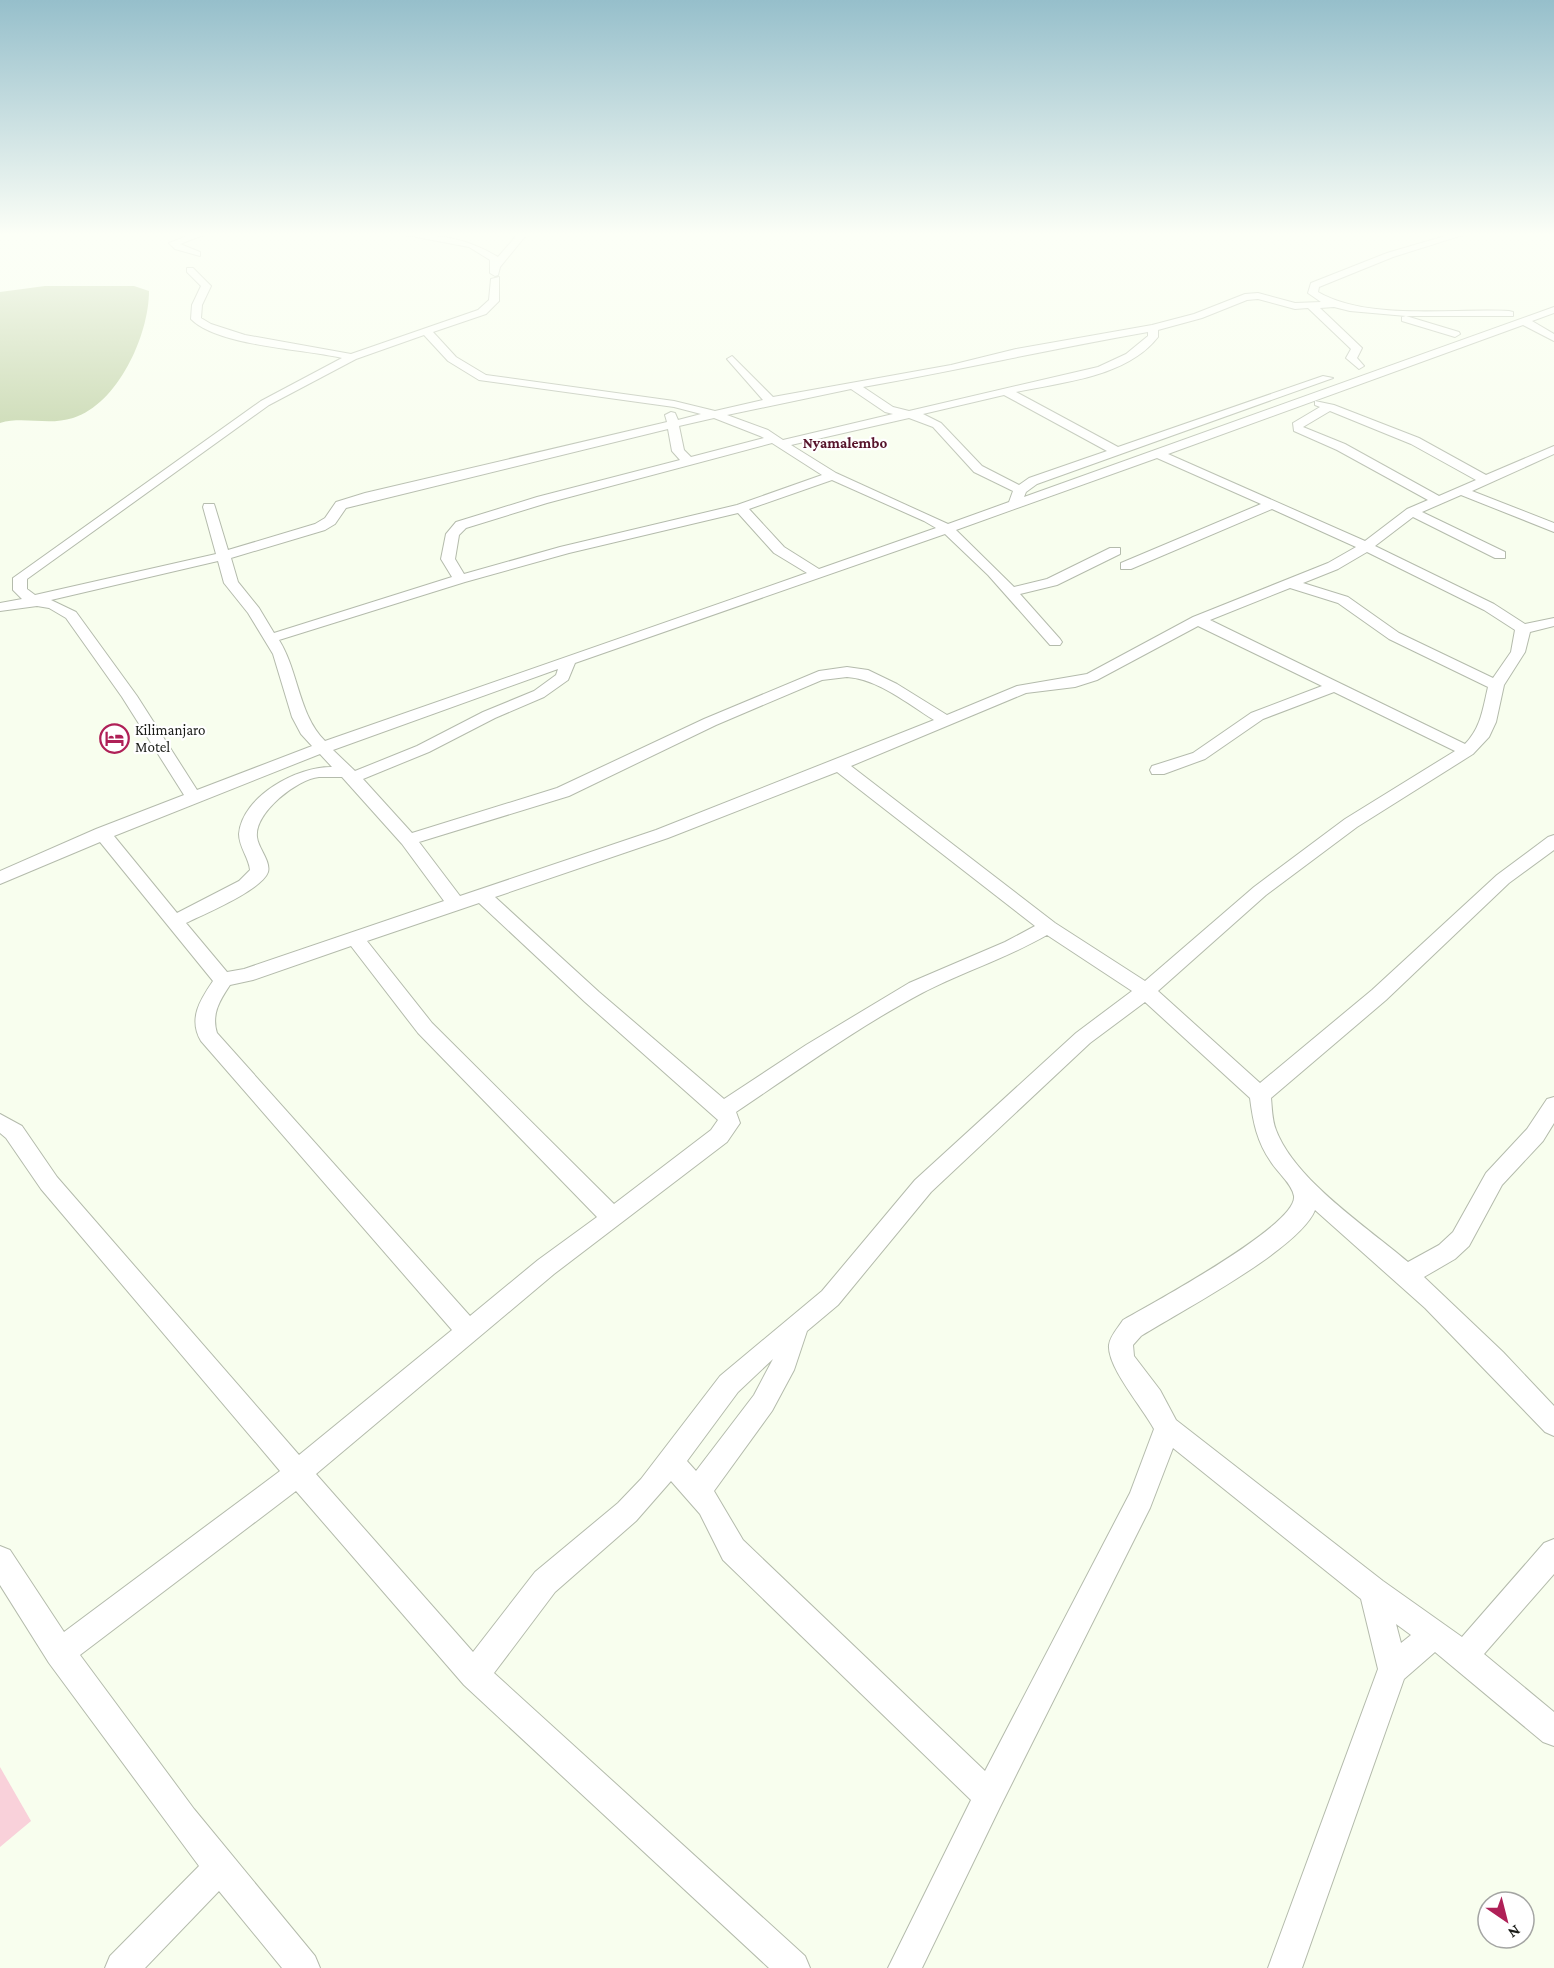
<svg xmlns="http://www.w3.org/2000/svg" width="1554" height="1968" viewBox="0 0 1554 1968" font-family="'Crimson Pro',serif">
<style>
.green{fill:#f9d1da}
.water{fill:#bccfa0}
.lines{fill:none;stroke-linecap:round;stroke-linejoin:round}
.minor-casing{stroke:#b4bbac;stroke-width:2}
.minor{fill:#fff;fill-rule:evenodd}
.labels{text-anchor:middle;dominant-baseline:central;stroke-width:4.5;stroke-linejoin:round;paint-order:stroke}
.far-quarter-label{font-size:15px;font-weight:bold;fill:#57132b;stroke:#fff}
.poi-label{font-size:15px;fill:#1b1d18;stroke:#fff;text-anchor:start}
</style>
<rect width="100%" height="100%" fill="#f8feee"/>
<!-- green -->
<path class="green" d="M0,1767L31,1821L0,1847Z"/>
<!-- water -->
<path class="water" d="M45,286H134L149,291C149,335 118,404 73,418C48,426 24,416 0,423V292Z"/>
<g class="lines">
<defs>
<path id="minor" d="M192,234H206L180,244L200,252V256L175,249L169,243Z
M401,234C437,234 467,238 498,257L518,234H527L500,267L498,275L495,276L490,273V260L469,247Z
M1452,234H1466L1393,257L1319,287L1318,292C1369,321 1451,308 1509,311L1513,312V316H1406L1350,311L1334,307L1320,308L1362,348L1357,358L1364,366L1359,369L1346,358L1351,349L1308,308L1295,309L1258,299L1247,300L1202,318L1158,330V337C1127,377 1063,382 1016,392L1118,447L1323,376L1333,378L1037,484L1026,492L1024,497L1554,307V313L1532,321L1554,334V341L1523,325L1168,454L1365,541L1407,509L1428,500L1337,450L1294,431L1293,423L1320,407L1315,405V401L1334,405L1419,438L1486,475L1554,446V454L1472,491L1554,523V532L1461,495L1422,512L1505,552V558H1495L1413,517L1375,546L1494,604L1525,624L1554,618V626L1530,632L1525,652L1504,685L1496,722L1489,737L1473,754L1357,827L1266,895L1158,991L1260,1083L1372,990L1497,875L1548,837L1554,835V850L1509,883L1386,1000L1271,1098C1272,1108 1272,1120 1276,1130C1295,1180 1367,1227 1408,1262L1439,1245L1453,1232L1486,1173L1527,1129L1547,1099L1554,1097V1123L1543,1141L1502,1185L1469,1246L1455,1259L1424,1277L1503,1352L1554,1406V1436L1545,1432L1425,1308L1315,1210C1300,1249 1179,1312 1141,1336L1133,1345L1134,1356L1160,1390L1176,1420L1383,1581L1462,1637L1544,1543L1554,1539V1574L1484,1654L1554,1712V1746L1543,1742L1435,1652L1404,1679L1302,1968H1268L1378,1669L1361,1599L1173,1448L1150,1508L1000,1807L922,1968H888L971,1800L723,1560L700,1514L671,1481L636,1521L555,1592L494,1673L805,1956L810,1968H769L464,1685L296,1491L80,1655L194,1809L315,1956L320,1968H282L219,1891L145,1968H105L110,1956L199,1866L49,1663L0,1585V1546L10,1550L64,1632L280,1471L41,1189L6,1138L0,1133V1114L22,1126L57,1177L299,1455L452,1330L201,1041C188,1019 200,1000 213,981L100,842L0,884V871L96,829L184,795L122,697L66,618L49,608L37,606L0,611V603L22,599L13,590V578L261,401L342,358C304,349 217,346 191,319L192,305L201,286L187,272V268H193L211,286L202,305L201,318L211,324L245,335L351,354L478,310L489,300L491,279L499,277V301L486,314L433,332L456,357L486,375L674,401L715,411L763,400L727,359L732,356L773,397L951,365L1016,349L1152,325L1194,314L1245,294L1258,293L1295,303L1321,302L1308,293L1311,283L1387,253ZM1148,332V336L1126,354L1098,367L909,411L893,407L863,387C958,370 1052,349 1148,332ZM424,335L448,361L479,380L674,407L701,414L678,420L675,413L671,412L665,415L667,422L365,493L336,502L325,518L315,524L228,550L215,507L214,504H204L203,507L216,554L35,595L27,589V579L269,405L356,359ZM851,389L885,412L893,414L783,440L768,430L727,415ZM1004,395L1107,451L1029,478L1019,485L982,466L941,423L923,414ZM1330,411L1411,444L1476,480L1439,496L1345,444L1303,427ZM714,418L760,436L764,438L691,457L684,450L679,426ZM909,418L933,427L974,472L1013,491L1009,502L948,524L836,473L791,445ZM668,429L672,451L680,460L537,497L456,522L446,534L441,559L452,577L274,633L259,608L238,582L231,558L325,530L335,524L346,508ZM772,443L822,475L737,505L560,547L464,574L455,559L459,535L466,528L547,503ZM1157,458L1261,504L1121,563V569H1131L1272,509L1356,547L1328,563L1193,617L1087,674L1017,686L947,715L897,684L868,670L847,667L819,671L704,719L557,788L412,833L363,779L429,752L495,718L544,697L568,680L575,663L945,534L988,575L1050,645H1060L1062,642L1060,639L1020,594L1057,585L1120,554V548H1110L1047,579L1014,587L956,530ZM832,480L924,521L936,528L819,569L784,547L749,509ZM738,513L774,553L807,573L325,741C298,714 299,672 279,640L465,582L569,553ZM1367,552L1484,610L1515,630L1511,652L1493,678L1399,633L1348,597L1303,583L1338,569ZM218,561L224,583L248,613L273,654L292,717L301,734L312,746L197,790L137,696L76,612L51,600ZM1290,588L1338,603L1389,639L1488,687C1483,708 1481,728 1465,744L1210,620ZM1198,626L1322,686L1251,713L1193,753L1152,766L1150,770L1152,774H1164L1205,759L1263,719L1334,692L1455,751L1345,819L1254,887L1145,981L1055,923L851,766L1026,693L1075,687L1097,680ZM558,669L556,675L534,691L483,712L417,746L355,771L333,750ZM847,677C878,679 908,704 934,720L656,830L460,896L419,842L569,796L716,725L822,680ZM320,754L332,767C298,766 242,796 239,834C239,847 249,858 250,870L239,881L177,913L114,836ZM837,772L1035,926L1005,942L909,983L806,1045L724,1099L599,992L495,897L668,838ZM319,777H342L402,844L444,901L244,969L227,972L186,923C204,914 262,890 268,872C271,861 258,848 257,837C254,813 297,779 319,777ZM479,903L585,1002L718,1120L711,1130L614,1204L432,1023L367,941ZM1047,935L1132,991L1076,1033L915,1180L822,1291L720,1376L641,1479L618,1503L535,1572L473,1652L316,1474L554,1274L727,1142L740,1123L736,1112C797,1071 858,1027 922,993C963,972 1007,958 1047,935ZM351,946L418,1033L597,1217L538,1260L470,1316L217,1033C211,1014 220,1000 230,985L253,980ZM1145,1002L1250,1098C1253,1122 1257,1142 1271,1162C1278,1173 1292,1184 1294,1196C1298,1225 1151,1304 1123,1320C1118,1328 1110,1336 1109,1345C1107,1367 1142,1407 1154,1429L1130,1493L985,1771L743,1540L714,1491L772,1411L794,1370L807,1331L838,1305L931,1192L1090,1043ZM773,1359L754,1395L696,1471L687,1461L738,1392ZM1396,1624L1411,1635L1401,1643Z
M1406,316L1459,332L1460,334L1455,337L1402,321V317Z"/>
</defs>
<!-- minor casing -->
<use href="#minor" class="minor-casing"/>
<!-- minor -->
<use href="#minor" class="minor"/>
</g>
<!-- sky -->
<linearGradient id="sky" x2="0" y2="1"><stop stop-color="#96bfcb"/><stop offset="0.46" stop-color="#fcfff7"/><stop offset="1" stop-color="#fcfff7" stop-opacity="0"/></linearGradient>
<rect width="1554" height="510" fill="url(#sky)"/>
<!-- icons -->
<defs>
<symbol id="hotel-ring" viewBox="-11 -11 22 22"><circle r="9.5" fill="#fff" stroke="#af2057" stroke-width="1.5"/><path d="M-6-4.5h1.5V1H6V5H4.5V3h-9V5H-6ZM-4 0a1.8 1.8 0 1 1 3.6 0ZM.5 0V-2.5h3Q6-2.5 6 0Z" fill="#af2057"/></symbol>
</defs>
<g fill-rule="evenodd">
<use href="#hotel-ring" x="98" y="722" width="33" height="33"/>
</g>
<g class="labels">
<!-- far-quarter labels -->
<g class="far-quarter-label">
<text x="845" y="443">Nyamalembo</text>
</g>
<!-- poi labels -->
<g class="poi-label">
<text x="135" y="730">Kilimanjaro<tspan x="135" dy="17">Motel</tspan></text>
</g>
</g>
<!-- north arrow -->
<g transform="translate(1506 1920) rotate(145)"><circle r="28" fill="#ffffff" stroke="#a4a5a3" stroke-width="1.5"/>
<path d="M0-4.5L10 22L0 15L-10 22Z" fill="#af2057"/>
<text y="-9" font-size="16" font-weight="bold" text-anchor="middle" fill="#1b1d18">N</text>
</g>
</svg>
